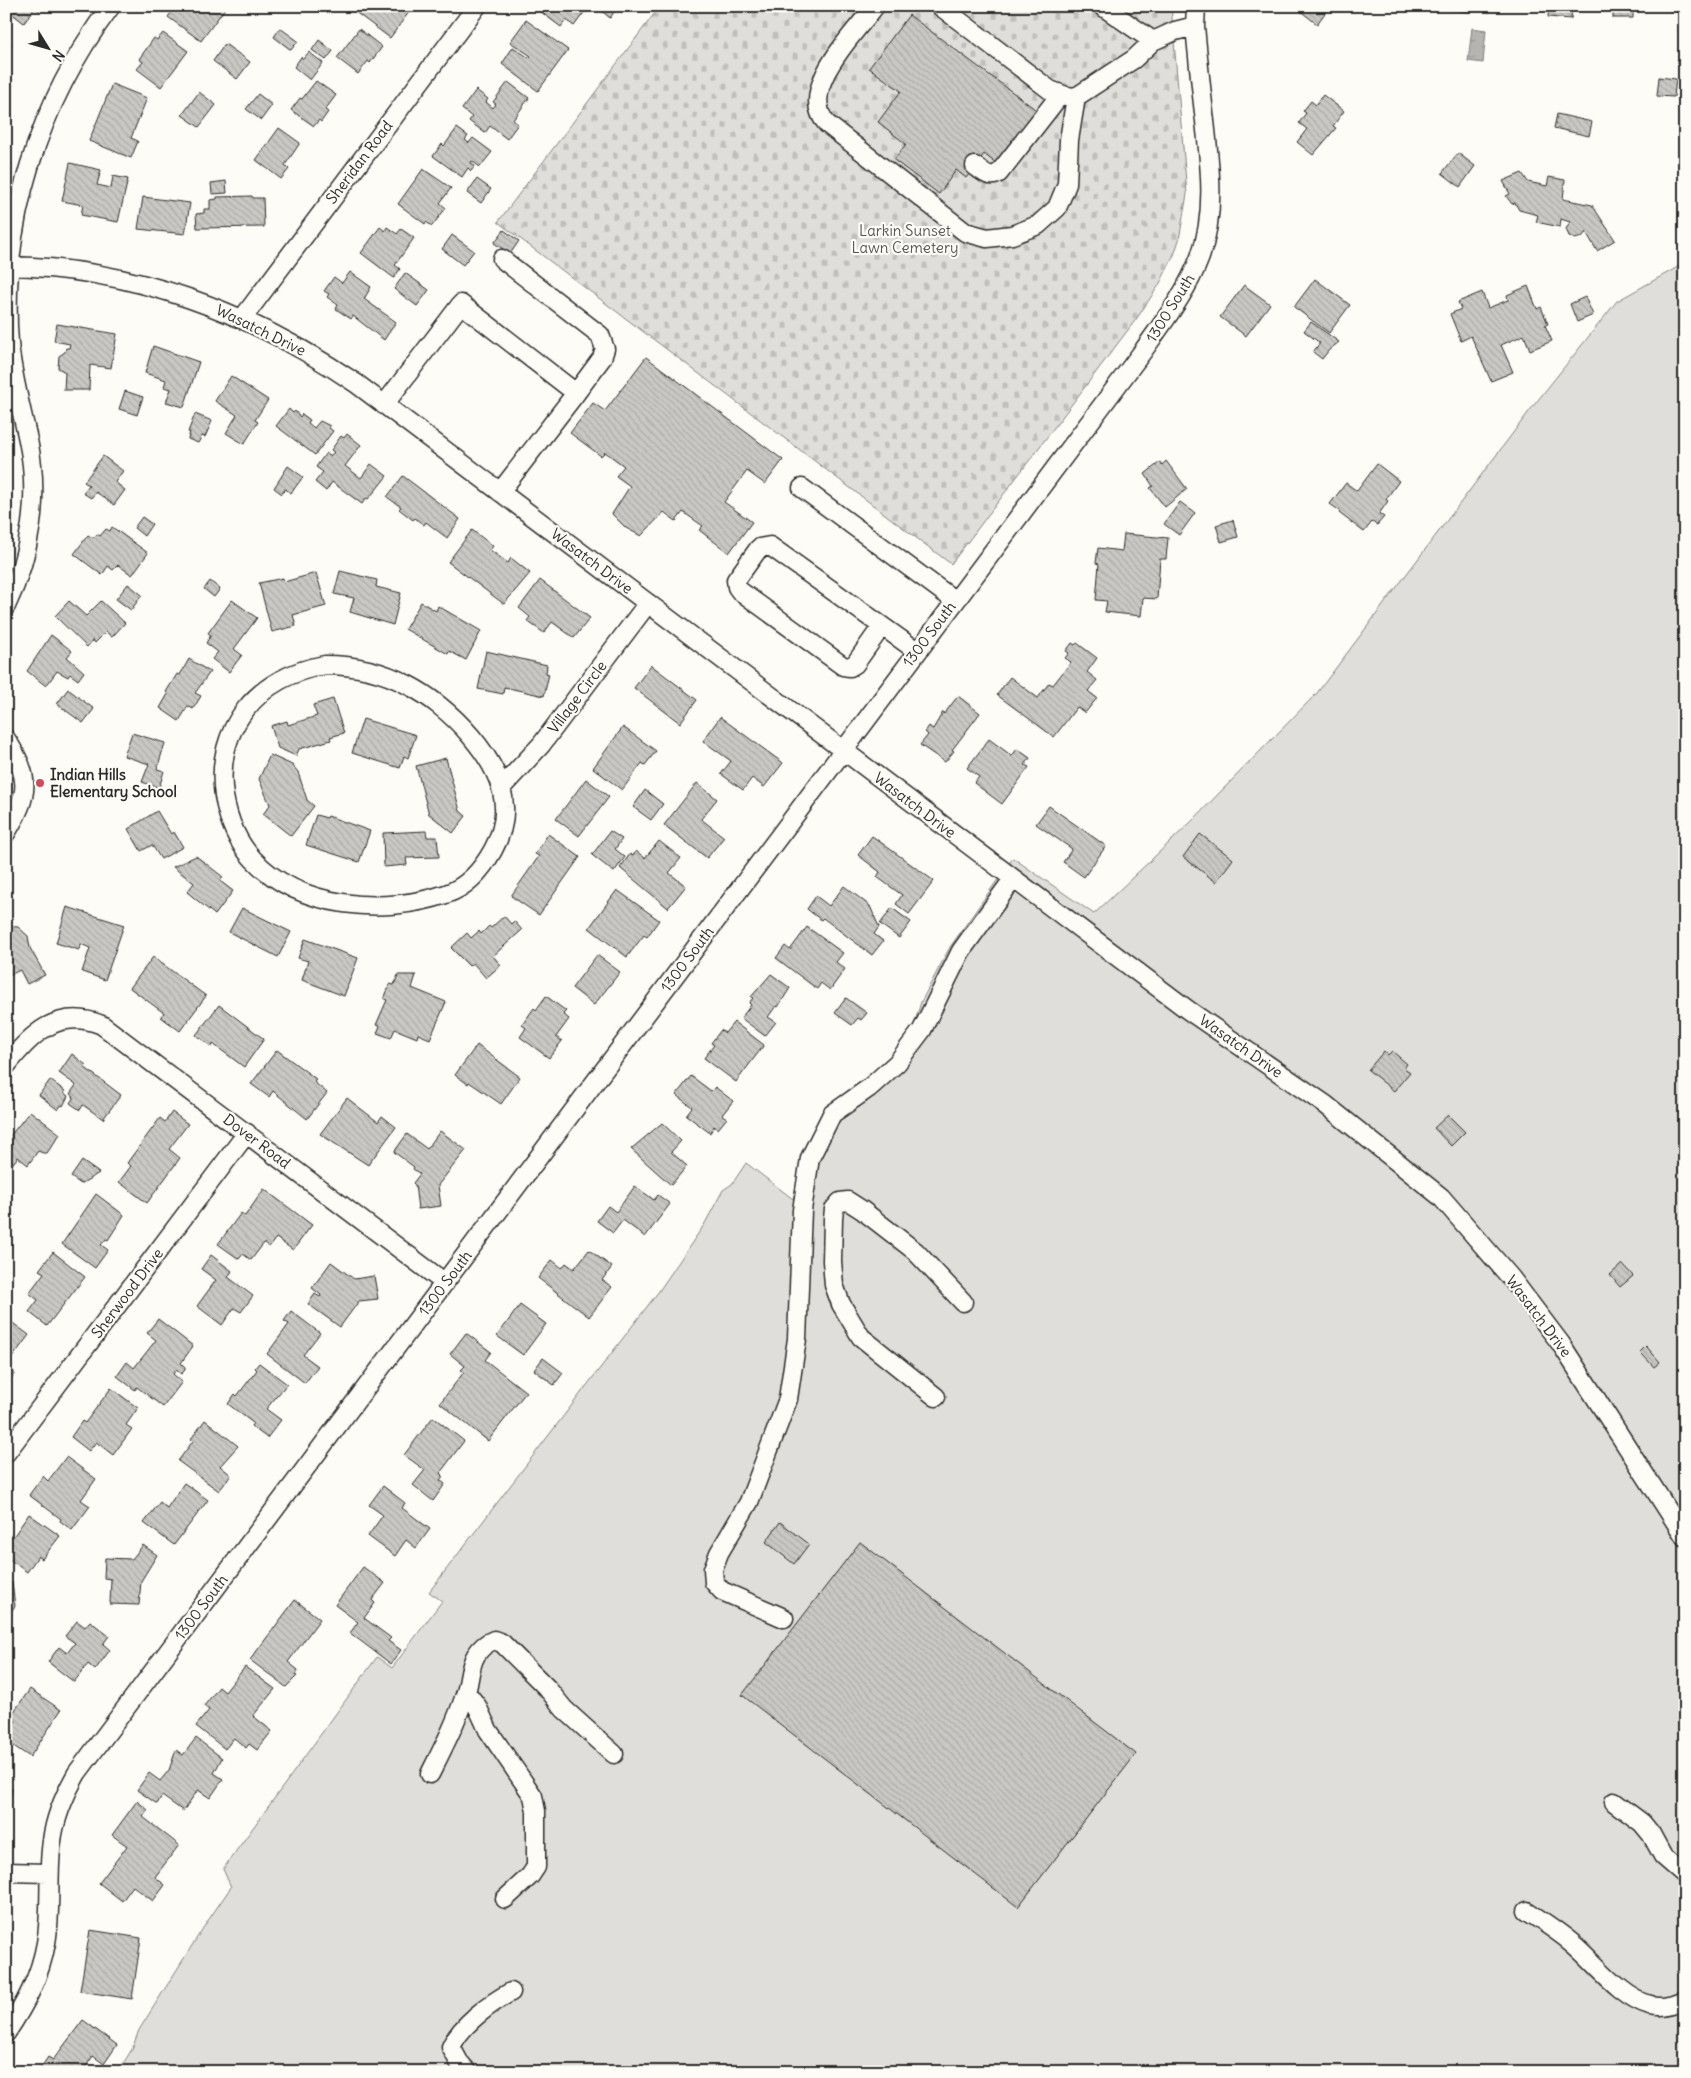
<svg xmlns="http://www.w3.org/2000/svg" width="1691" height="2078" viewBox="0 0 1691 2078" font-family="Delius,sans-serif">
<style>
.green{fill:#dfdeda;stroke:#858482}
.cemetery{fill:url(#cemetery-stones);stroke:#858482}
.water{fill:url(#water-ripples);stroke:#7e7d7b}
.building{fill:url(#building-back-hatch);stroke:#2b2b2b}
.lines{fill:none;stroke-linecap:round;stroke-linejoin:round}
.minor-casing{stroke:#2b2b2b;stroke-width:21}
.minor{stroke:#fdfcf7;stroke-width:18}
.poi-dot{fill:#d1495b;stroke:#fdfcf7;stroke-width:2}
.labels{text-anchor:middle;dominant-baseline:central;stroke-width:4.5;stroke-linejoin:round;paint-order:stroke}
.street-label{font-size:15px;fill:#2b2b2b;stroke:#fdfcf7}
.park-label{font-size:15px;fill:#585857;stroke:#fdfcf7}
.poi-label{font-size:15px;font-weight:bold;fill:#2b2b2b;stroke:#fdfcf7;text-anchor:start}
</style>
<defs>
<pattern id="cemetery-stones" width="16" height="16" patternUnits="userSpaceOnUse" patternTransform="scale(1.25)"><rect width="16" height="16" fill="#dfdeda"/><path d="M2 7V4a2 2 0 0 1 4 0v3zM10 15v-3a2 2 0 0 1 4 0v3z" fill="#c0bfbb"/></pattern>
<pattern id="water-ripples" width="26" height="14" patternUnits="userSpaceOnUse" patternTransform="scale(1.25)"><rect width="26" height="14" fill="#b5b4b1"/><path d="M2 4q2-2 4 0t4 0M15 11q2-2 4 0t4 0" fill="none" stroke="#939390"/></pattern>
<pattern id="building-back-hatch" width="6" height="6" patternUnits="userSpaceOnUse" patternTransform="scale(1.25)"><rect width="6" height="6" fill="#c9c8c4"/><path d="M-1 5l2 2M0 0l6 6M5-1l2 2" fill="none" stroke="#adaca9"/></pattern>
</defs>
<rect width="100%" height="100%" fill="#fdfcf7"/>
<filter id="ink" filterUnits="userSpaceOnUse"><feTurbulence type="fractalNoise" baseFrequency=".02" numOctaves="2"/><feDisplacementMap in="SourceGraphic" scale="10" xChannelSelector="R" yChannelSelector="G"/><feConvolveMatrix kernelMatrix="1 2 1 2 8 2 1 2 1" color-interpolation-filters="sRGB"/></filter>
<g filter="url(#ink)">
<!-- green -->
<path class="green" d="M1685,263V2072H118L132,2049L139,2030L203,1928L231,1887L223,1869L377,1657L392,1668L442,1601L429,1592L659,1291L704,1225L723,1190L732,1184L746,1163L793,1199L803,1165L816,1128L846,1092L869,1076L896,1050L914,1025L921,1002L950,947L1013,858L1094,914L1191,822L1317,693L1534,405L1617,301Z"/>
<!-- cemetery -->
<path class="cemetery" d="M660,6H1171L1187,194L1179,240L1174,255L1159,285L1137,318L951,564L498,222Z"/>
<!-- water -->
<path class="water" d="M1472,28L1486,30L1483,63L1468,61Z"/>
<!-- building -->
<path class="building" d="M6,6H43L39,11L35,8L24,23L6,9Z
M176,6H224L226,7L201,41L168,17Z
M352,6H410L412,8L390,38L350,8Z
M539,6H589L574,26L566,20L561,27L537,9Z
M596,6H613L616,9L610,18Z
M1294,6H1330L1317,24Z
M1452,6H1470L1469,12L1452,10Z
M1542,6H1572L1571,19L1548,17L1549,7Z
M1613,6H1633V18H1613Z
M1669,6H1685V11H1669Z
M909,15L1039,112L998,165L984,154L966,178L956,170L939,194L894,160L906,144L878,122L901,91L869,68Z
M526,20L568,50L538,91L502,64L513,47L529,58L531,56L510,42Z
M280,28L298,41L291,50L274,37Z
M359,29L382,47L370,63L368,61L358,74L337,58Z
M163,33L188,51L161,87L137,69L143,62L139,59L154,38L157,40Z
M319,40L333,51L326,60L312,50Z
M6,42L12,44L6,56Z
M225,44L250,62L237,79L213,61Z
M309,52L323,63L310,80L294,67L301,57L303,59Z
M1659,77L1676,79L1674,97L1657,96Z
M316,81L336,95L325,110L328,112L321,122L319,120L314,126L291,110L300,98L302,99Z
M508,82L529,98L513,120L518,124L507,139L490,126L485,133L469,121L472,117L462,109L476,90L488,99L486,102L493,108L496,104L493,102Z
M112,84L147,98L131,138L138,141L131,158L89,141Z
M199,92L216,105L199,127L182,115Z
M258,94L272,105L261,120L246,109Z
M1323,95L1344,111L1333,126L1336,128L1313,155L1297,142L1307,129L1299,123L1306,113L1303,111L1311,101L1316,105Z
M1557,114L1592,122L1589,136L1554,128Z
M279,128L300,143L285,165L289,169L281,179L256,160Z
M457,128L468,136L465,140L469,143L473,138L492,152L480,167L472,161L471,163L475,166L471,171L468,168L462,177L433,156L442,144L444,146Z
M1458,153L1475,166L1460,187L1442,173Z
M70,163L101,170L97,185L111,188L113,176L128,179L118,222L81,215L83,205L62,201Z
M423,169L451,188L440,203L446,208L432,226L426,222L425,224L398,204Z
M1522,173L1528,182L1547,186L1549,177L1565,180L1563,199L1592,205L1615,240L1597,251L1586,232L1582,237L1575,239L1569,236L1566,229L1570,222L1561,219L1560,227L1536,222L1538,215L1519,210L1515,203L1512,204L1506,196L1510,194L1503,181Z
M477,179L491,189L481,203L467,193Z
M226,181L227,193L212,194L211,183Z
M252,196L253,198H263L264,227L197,228L196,214L204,213V209H210V200L217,199V197Z
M143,197L190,203L185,234L138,229Z
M380,227L385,231L387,227L397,234L401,229L414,238L395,265L400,269L394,278L361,253Z
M504,230L519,241L510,254L494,243Z
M452,235L474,251L463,265L442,249Z
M350,272L371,287L364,299L396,322L384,340L353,316L351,319L336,309L338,305L327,297L329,294L324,291L334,277L342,283Z
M405,273L429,290L417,306L394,289Z
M1315,279L1350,305L1329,333L1294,307Z
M1244,285L1270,304L1246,336L1220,317Z
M1528,286L1537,309L1541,307L1548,324L1545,325L1552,341L1530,350L1524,335L1501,345L1513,372L1491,381L1471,336L1461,341L1450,314L1461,309L1458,302L1482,292L1488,308L1508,300L1507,295Z
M1585,297L1593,315L1577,322L1570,304Z
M1311,322L1339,342L1329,350L1322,359L1313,352L1320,343L1304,331Z
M57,324L117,334L111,368L90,365L89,390H64L65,372L58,368L59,356L65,352L66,348H69L70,344L54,341Z
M153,346L199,362L184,407L166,402L171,389L164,387L166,380L145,373Z
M646,357L783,460L765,484L747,471L724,502L752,522L729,553L699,530L703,526L683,512L676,521L664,512L641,536L626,528L612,514L630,486L616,476L624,466L605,452L601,456L570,433L593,403L605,411Z
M231,376L268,400L255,420L258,422L244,444L226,433L237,415L215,401Z
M125,391L143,397L137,415L119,409Z
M289,409L293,413L295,411L300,417L302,414L310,420L308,423L314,428L320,421L330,426L329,428L333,431L315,455L276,426Z
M195,414L212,421L205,437L202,436L198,443L188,439L190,432H188Z
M347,434L361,445L345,466L361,478L371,464L387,476L375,491L368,499L366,498L362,504L332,482L326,491L315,482L323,472L316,467L326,453L330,456L334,452L331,450L341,436L344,438Z
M103,456L123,471L115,482L125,490L114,505L96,492L91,498L83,493L89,485L84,482Z
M1166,461L1187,489L1165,507L1150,488L1153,486L1145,474L1160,462L1162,465Z
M1377,464L1399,481L1386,499L1388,501L1379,514L1384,517L1377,525L1372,522L1364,532L1339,513L1340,511L1330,504L1346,483L1357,491Z
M288,466L303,477L291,493L285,489L282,494L274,488Z
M403,476L460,519L447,538L426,522L424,525L415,518L413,520L399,509L401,507L387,497Z
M1180,502L1195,513L1179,535L1164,524Z
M142,517L152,524L144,536L134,528Z
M1233,520L1238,537L1221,542L1216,525Z
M112,527L148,553L132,575L118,565L113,570L108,566L102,575L74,554L88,535L93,538L97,534L100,536L106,529L110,531Z
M472,530L493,546L490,550L508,563L511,558L530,573L504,604L448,562Z
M1124,534L1168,538L1166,559H1160L1157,599L1143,598L1141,616L1105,612L1107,601L1096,600L1099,564L1096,563L1098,548L1122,551Z
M340,571L377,580L376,587L401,593L393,625L350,612L354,598L334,594Z
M316,573L326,606L293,615L296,626L272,632L259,583L283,578L284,582Z
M540,580L590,618L574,638L552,622L544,633L527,621L530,617L519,608Z
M210,581L220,589L214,597L204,589Z
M128,584L142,595L131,610L116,599Z
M232,600L257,618L234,649L242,655L229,672L212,659L218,652L206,643L211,635L208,633Z
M69,601L86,616L101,601L125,623L112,637L106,632L95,643L93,640L87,647L55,616Z
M421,602L436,611L438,606L481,631L466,660L449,651L448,654L405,629Z
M51,635L72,651L67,657L84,672L78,680L70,674L68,677L57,671L46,686L27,671Z
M1072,643L1075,645L1077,643L1097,658L1087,672L1097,680L1088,691L1097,698L1085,713L1077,707L1054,737L997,695L1010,677L1038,698L1049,683L1053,685L1071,662L1065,658L1069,653L1066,651Z
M486,651L547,665L546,673L549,674L544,696L504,687L503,694L478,689Z
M189,659L210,672L195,693L201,696L193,709L188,706L179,721L160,708L168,694L166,692L177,674L180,675Z
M651,665L697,700L680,723L634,688Z
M68,689L94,709L83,723L57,704Z
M958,696L980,713L952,750L954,751L945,762L920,745L928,735L925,732L929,726L933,729L943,712L944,714Z
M333,699L344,733L330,737L331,740L299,749L296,756L278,748L271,726L287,721L288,725L317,716L313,705Z
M720,717L783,763L764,787L752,778L743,790L721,774L731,761L703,741Z
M363,719L416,735L408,758L404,756L400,768L352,753Z
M623,727L656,751L645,765L642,763L622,790L593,768Z
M132,733L165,743L157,769L164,771L159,788L142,782L149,764L124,756Z
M989,739L1012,756L1017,749L1030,758L1025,765L1029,767L1002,804L974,783L979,777L967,768Z
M270,755L292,765L298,772L307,800L314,806L291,836L263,814L270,805L259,779Z
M446,758L460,811L466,816L453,833L429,814L416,766Z
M586,779L609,797L579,836L556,819Z
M697,783L717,799L701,819L724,837L707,858L664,825Z
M645,790L663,804L651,820L633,807Z
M1049,806L1106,846L1084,877L1063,862L1072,849L1036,824Z
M157,811L171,834L174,832L183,847L161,859L152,845L141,851L128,829Z
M316,815L327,818L328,816L370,831L359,862L306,845Z
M426,831L427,837H437L439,857L406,858L407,865L384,867L383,833Z
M610,831L622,839L615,849L625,857L614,872L592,855Z
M548,834L580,857L539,915L511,896L539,856L535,854Z
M1200,834L1233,859L1216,882L1183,857Z
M872,836L934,881L909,914L896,904L902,895L877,877L880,872L858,855Z
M659,841L681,858L669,873L686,886L668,908L620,868L630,854L633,856L636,851L645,858Z
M196,856L223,877L220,881L233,891L215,915L187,892L194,883L173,867Z
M844,886L870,906L879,927L874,934L883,941L872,955L823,918L821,920L807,909L816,896L829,906Z
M617,890L659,920L647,937L644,935L627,957L589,928Z
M67,907L124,925L105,980L82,972L90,948L81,944L79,950L56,943Z
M242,908L291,932L278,957L229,932Z
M892,908L911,922L899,938L880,924Z
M504,916L511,924L514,921L522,930L493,956L501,965L486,978L473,963L469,966L451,948L467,933L471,938L479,931L481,934L489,926L491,928Z
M6,926L18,927L28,936L30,948L45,975L27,984L20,970L6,977Z
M807,927L843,953L836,962L845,969L830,990L821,983L817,989L776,958L785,946L790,950Z
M305,939L358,958L344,996L302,980L308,961L298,958Z
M597,955L620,972L594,1005L572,988Z
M153,957L206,996L180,1031L161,1017L164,1013L130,988Z
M771,974L790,988L778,1007L776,1006L768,1017L776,1022L765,1036L741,1018L751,1005L749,1003L753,998L751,997Z
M398,975H416L412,988L446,1002L430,1039L418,1034L417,1038L395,1029L391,1038L377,1033L380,1026L376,1025L387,1000L384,999L390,984L394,985Z
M546,996L566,1011L563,1014L569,1019L556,1037L562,1041L549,1058L520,1037L526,1028L522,1025L534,1008L536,1010Z
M846,998L867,1013L861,1020L858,1018L852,1025L835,1013Z
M219,1005L264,1039L244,1067L213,1044L212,1047L196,1035Z
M734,1022L764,1045L736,1082L704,1058L714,1045L711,1043L721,1030L725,1033Z
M477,1045L520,1077L501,1104L469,1082L468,1084L455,1075Z
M277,1050L316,1079L314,1082L327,1093L307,1119L273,1091L269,1097L251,1084Z
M1384,1051L1388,1055L1392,1051L1407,1064L1404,1068L1410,1072L1394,1091L1368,1070Z
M72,1054L86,1065L84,1067L121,1095L103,1119L83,1105L80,1110L70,1103L74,1097L70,1094L76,1085L59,1073Z
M691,1076L711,1091L715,1087L733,1101L722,1115L727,1118L718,1129L714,1126L710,1133L686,1115L692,1107L676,1095Z
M50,1080L65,1091L64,1093L68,1096L63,1106L61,1105L58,1110L39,1095Z
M347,1098L378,1122L382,1116L396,1127L368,1165L320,1134Z
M30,1111L60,1134L47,1153H43L38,1151L28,1165L18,1157L6,1172V1141Z
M172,1112L188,1124L169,1149L180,1158L147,1203L119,1182L131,1166L127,1163L160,1118L165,1122Z
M1448,1115L1465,1132L1451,1146L1434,1128Z
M662,1123L681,1141L671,1152L687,1166L671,1185L631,1149Z
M440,1131L466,1150L438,1185L441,1206L418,1209L415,1185L413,1183L420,1174L413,1169L414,1167L394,1152L407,1134L427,1149Z
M82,1161L99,1173L81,1184L71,1177Z
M635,1186L654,1200L658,1195L670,1204L645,1237L623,1220L613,1233L597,1221L608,1206L616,1212Z
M264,1189L312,1225L293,1250L276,1238L269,1247L264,1243L251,1260L243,1254L239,1259L218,1244L241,1213L245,1216Z
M96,1194L124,1215L108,1240L106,1239L101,1245L108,1250L95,1268L62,1244Z
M589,1250L612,1267L602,1280L612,1287L589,1317L538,1278L552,1260L562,1268L566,1263L574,1269Z
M53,1252L85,1277L47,1326L29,1312L38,1300L29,1293L44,1273L39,1270Z
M211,1255L232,1271L228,1277L253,1296L241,1312L234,1308L222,1325L197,1306L216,1280L201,1269Z
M331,1262L354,1279L374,1276L378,1299L359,1301L340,1327L308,1304L315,1294L320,1297L321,1295L312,1288Z
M1622,1264L1633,1276L1620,1287L1610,1275Z
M520,1305L546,1324L523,1355L497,1336Z
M291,1311L320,1333L303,1355L318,1366L305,1383L267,1354L289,1324L284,1321Z
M6,1318L29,1335L6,1366Z
M158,1319L193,1346L181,1363L185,1367V1370L181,1374L176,1370L173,1374L182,1382L163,1407L137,1387L135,1390L117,1376L127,1362L134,1368L156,1340L147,1333Z
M466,1333L491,1352L485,1360L526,1392L488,1441L440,1403L464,1372L461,1370L465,1366L450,1354Z
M1646,1346L1660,1362L1654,1367L1640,1352Z
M543,1358L563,1373L554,1385L534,1370Z
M259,1363L287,1384L266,1409L281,1420L267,1438L251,1426L253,1423L228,1404L235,1394L237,1396L257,1370L255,1368Z
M6,1367L15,1373L6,1385Z
M111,1388L138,1408L126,1425L132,1429L113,1455L96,1442L89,1451L71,1437L82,1421L85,1423Z
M433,1417L464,1441L440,1473L443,1476L440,1480L445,1484L433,1501L413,1485L425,1470L404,1455Z
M205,1420L238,1446L220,1466L231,1475L219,1491L178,1461L193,1441L191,1439Z
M66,1457L96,1479L81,1500L90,1506L72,1530L60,1521L61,1519L29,1495L43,1476L48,1481Z
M184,1483L208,1500L174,1545L144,1523L160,1502L167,1508Z
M383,1486L405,1503L402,1508L430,1529L416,1548L406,1540L395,1556L368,1536L383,1515L369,1505Z
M29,1514L60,1536L42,1559L38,1556L27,1572L6,1557V1532L13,1537Z
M780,1522L809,1544L794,1564L766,1542Z
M860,1542L1136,1754L1018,1907L742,1695Z
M143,1545L157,1555L141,1581L139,1605L110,1604L111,1579L104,1578L105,1558L132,1559Z
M363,1567L385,1583L372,1600L375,1603L364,1618L391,1638L388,1641L401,1650L391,1664L350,1633L358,1622L335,1605Z
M12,1582L15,1606L6,1618V1583Z
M295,1600L320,1619L288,1662L298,1670L295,1675L297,1676L286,1687L250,1660Z
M77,1621L85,1627L90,1621L109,1636L103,1644L110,1650L95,1670L88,1664L74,1682L48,1662L59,1647L67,1653L75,1643L65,1636Z
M245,1667L275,1689L253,1716L272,1731L257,1750L249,1744L246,1748L234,1738L225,1749L196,1726L209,1710L204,1706L219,1687L225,1692Z
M30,1689L61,1710L30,1757L6,1741V1735L16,1721L10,1717Z
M196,1738L222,1758L214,1773L223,1779L210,1798L198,1790L183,1811L162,1796L157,1804L137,1790L149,1773L160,1781L169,1770L176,1750L183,1755Z
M6,1788L12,1789L6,1821Z
M137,1801L148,1810L143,1817L179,1845L155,1877L165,1885L153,1901L133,1886L122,1901L99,1883L127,1846L112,1835Z
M90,1930L141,1938L132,1999L80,1991Z
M83,2020L117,2045L104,2064L93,2056L82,2072H38L48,2057L53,2060Z"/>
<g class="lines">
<defs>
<path id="minor" d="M875,6C854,34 796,90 827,124L965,232L987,238L1012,235L1038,225L1057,208L1067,184L1069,140L1076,97
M940,6L1050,90L1066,96L1076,97L1134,59L1153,41L1175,31L1195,26
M1102,6L1153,41
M975,166C983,172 990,179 999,173L1060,95
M6,266C133,267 253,313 357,384L1188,1010L1326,1105L1441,1197L1511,1278L1561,1344L1685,1537
M242,319L477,6
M384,405L461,304L576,393L602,358L605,349L600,335L502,259
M802,488L954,600
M500,492L576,393
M6,606C31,554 40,496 28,440C21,407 12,376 9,343C0,222 39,102 111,6
M882,626L855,664L850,667L843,666L740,591L737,587L736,580L759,548L770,546L917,651
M325,665C354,665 382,671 408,685C448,705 503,760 504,807C505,822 500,837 493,850C482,870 467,887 446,894C385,915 299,909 253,859C237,842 228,819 224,796C214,727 259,676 325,665Z
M6,739C31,777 30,794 6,833
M501,788L541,745L648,603
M6,1066C31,1034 58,1007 102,1025L445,1283
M936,1397L861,1337L841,1304L834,1285L832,1261L833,1219L834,1209L840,1202L848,1201L862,1210L915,1251L963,1302
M6,1453L247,1133
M784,1618L722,1591L714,1582L713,1569L719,1553L749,1502L788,1399L797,1339L802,1210L810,1158L832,1114L869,1088L897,1063L922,1030L961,951L1013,879
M466,1692L477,1706L488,1730L533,1796L536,1811V1867L530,1876L505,1899
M430,1774C443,1748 457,1721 466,1692C470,1680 469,1667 476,1655C481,1647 486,1643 494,1640L502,1643L547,1688L564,1709L614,1754
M1614,1802L1642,1823L1651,1834L1663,1856L1685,1875
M6,1872L49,1873
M1527,1911C1542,1921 1558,1931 1572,1943C1595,1962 1620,1997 1650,2005C1661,2008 1675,2004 1685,2000
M6,2033C25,2005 40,1977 46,1943C52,1910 47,1875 52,1841C55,1816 65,1794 77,1773L1143,351C1164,321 1187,292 1200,257C1216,213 1210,166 1205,121C1201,89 1198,58 1195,26L1196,6
M468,2072L459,2062L451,2047C460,2026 490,2003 511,1992"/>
</defs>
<!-- minor casing -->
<use href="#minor" class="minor-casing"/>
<!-- minor -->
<use href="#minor" class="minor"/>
</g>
</g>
<!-- markers -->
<circle class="poi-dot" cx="40" cy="783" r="5"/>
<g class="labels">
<!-- street labels -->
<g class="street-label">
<text transform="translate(359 162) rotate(-53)">Sheridan Road</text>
<text transform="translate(1170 308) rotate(-58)">1300 South</text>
<text transform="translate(261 330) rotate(26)">Wasatch Drive</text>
<text transform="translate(592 561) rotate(37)">Wasatch Drive</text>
<text transform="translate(929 634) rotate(-53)">1300 South</text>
<text transform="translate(577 697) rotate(-53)">Village Circle</text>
<text transform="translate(915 805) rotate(37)">Wasatch Drive</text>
<text transform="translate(687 959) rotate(-53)">1300 South</text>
<text transform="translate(1241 1046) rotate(35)">Wasatch Drive</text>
<text transform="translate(257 1141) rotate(37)">Dover Road</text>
<text transform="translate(445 1283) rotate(-53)">1300 South</text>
<text transform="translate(127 1293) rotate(-53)">Sherwood Drive</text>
<text transform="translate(1539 1316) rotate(53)">Wasatch Drive</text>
<text transform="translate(201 1607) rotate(-53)">1300 South</text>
</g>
<!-- park labels -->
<g class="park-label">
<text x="905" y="230">Larkin Sunset<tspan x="905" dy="17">Lawn Cemetery</tspan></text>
</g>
<!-- poi labels -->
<g class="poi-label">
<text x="50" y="774">Indian Hills<tspan x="50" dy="17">Elementary School</tspan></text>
</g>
</g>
<!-- margin -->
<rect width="1691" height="2078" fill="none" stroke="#fdfcf7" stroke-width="25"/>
<rect x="12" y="12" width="1666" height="2053" fill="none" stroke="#2b2b2b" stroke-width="2" filter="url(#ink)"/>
<!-- north arrow -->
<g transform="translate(48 48) rotate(127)" stroke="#fdfcf7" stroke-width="4" paint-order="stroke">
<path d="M0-4L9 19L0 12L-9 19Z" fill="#2b2b2b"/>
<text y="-8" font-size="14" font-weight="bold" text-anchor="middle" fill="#2b2b2b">N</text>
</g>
</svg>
